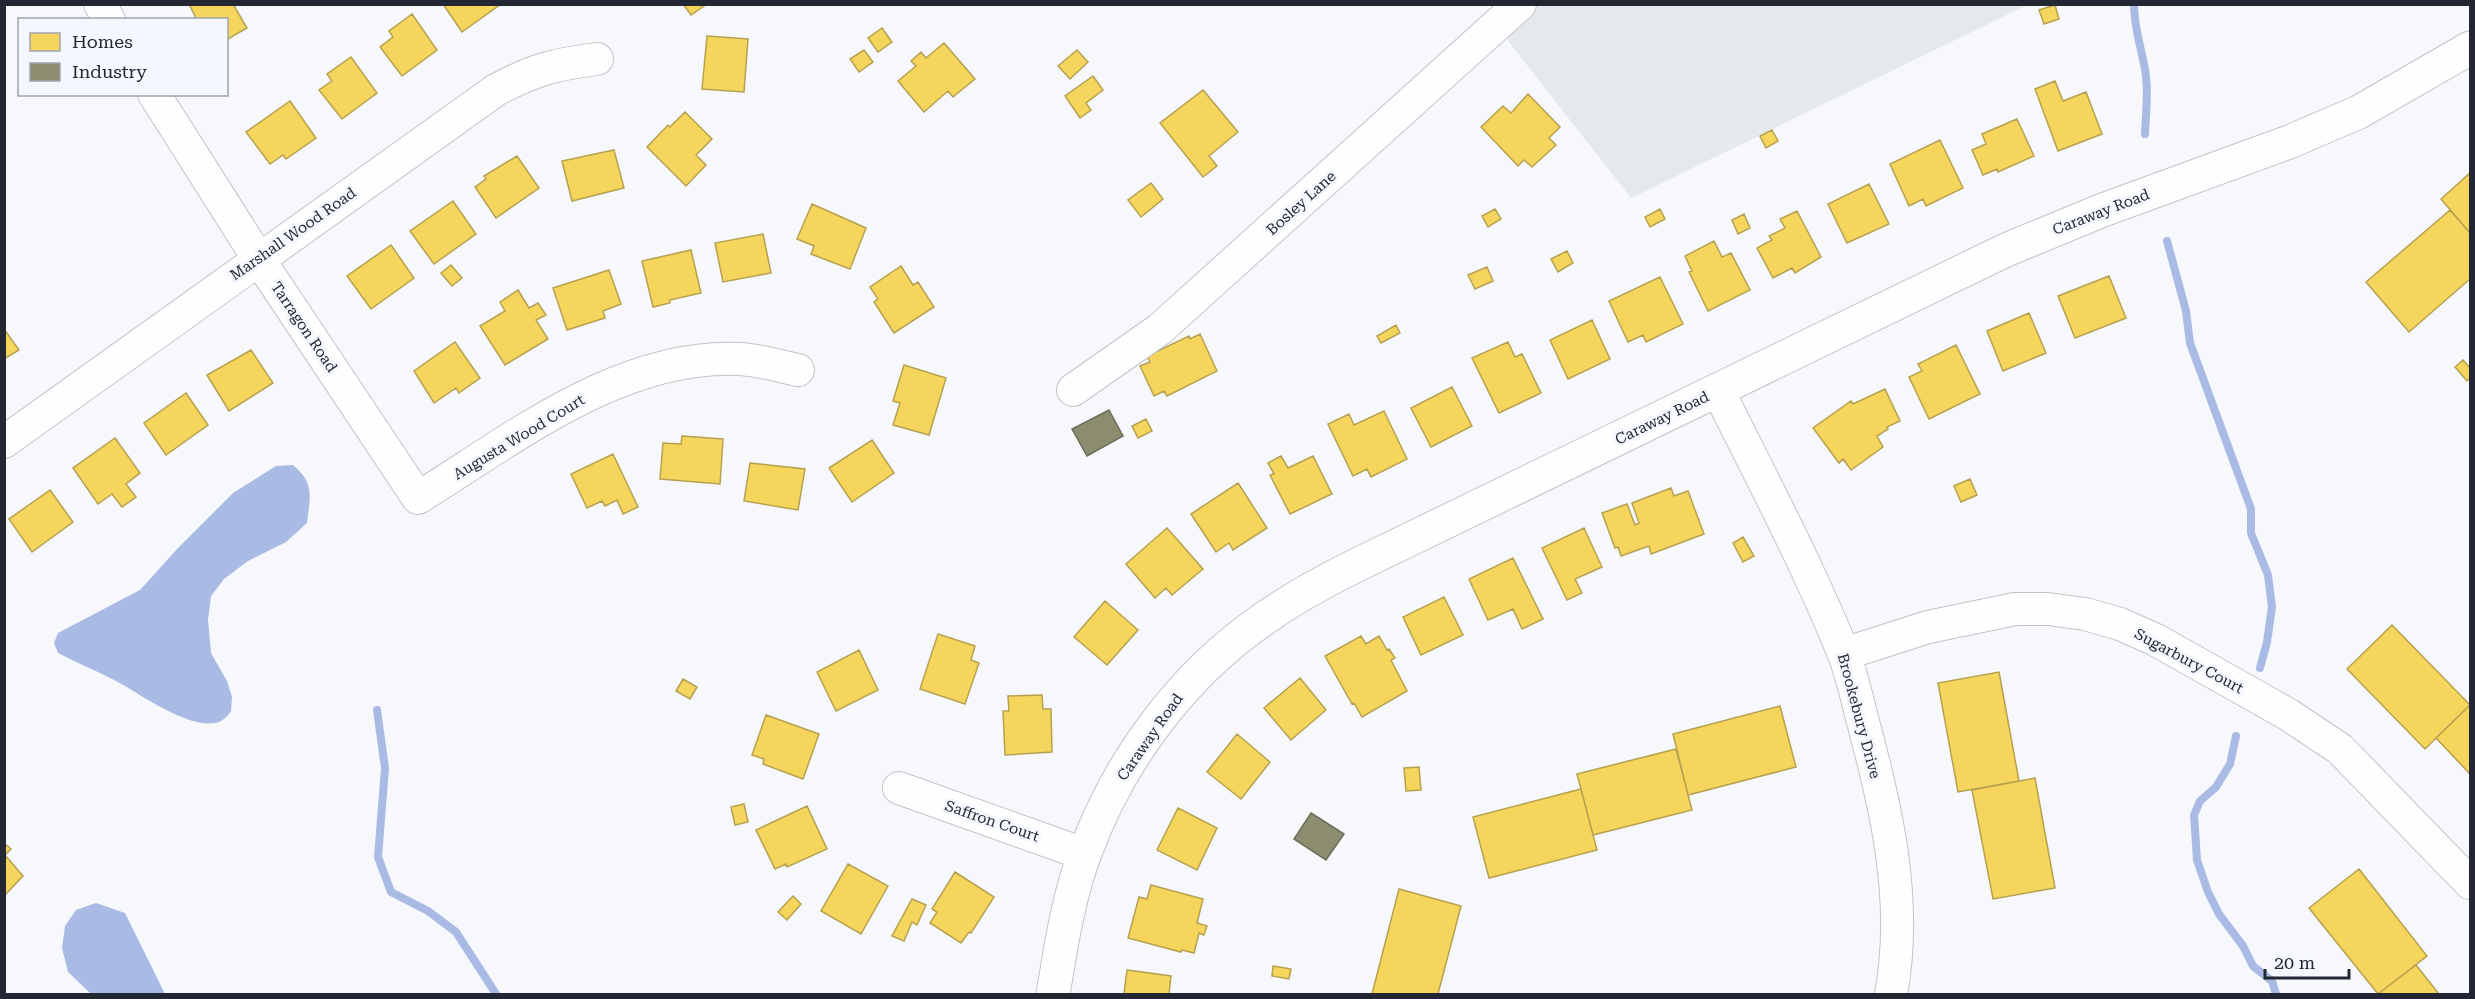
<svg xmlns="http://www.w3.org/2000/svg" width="2475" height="999" viewBox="0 0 2475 999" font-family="'Roboto Serif',serif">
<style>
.built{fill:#e5e8ed}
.water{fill:#a9bae4}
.homes{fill:#f6d55c;stroke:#b6a150;stroke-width:1.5}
.industry{fill:#8c8c6e;stroke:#6c6e5c;stroke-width:1.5}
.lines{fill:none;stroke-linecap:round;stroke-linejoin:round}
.stream{stroke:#a9bae4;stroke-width:8}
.street-casing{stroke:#c0c4cb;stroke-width:34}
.secondary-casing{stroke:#c0c4cb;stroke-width:35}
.street{stroke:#fefefe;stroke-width:32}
.secondary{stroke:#fefefe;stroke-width:33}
.labels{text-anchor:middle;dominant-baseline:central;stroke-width:6;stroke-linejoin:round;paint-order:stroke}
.street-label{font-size:15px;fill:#222733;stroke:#f4f7fd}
</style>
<rect width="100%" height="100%" fill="#f6f8fb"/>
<!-- built -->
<path class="built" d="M1532,5H2027L1631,198L1502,33Z"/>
<!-- water -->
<path class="water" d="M293,465C315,483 310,497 307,523L286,542L248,561L224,579L211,596L208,620L211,653L227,681L232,697L231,711C229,714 225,719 221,721C194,734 139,693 116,681C97,671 77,663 58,653L54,643L58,633L140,590L178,548L233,493L276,466Z
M96,903L125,913L165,994H91L68,972L62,948L65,926L76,910Z"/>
<!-- homes -->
<path class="homes" d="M189,4H233L247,28L226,40V20H197Z
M443,4H501L462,32Z
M683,4H707L691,15Z
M2055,5L2059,19L2044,24L2039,10Z
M412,14L437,50L402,76L380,47L393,37L389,31Z
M882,28L892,42L878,52L868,38Z
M707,36L748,39L744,92L702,89Z
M944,43L975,79L953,97L948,91L924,112L898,81L916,66L911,61L921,52L926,58Z
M864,50L873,62L859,72L850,59Z
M1077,50L1088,62L1070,79L1058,66Z
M351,57L377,93L342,119L319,90L332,81L327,74Z
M1093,76L1103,90L1086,103L1091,110L1080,118L1065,96Z
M2055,81L2063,101L2086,92L2102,134L2058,151L2035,89Z
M1203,90L1238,132L1209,156L1217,166L1203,177L1160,123Z
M1528,94L1560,127L1549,138L1556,145L1532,167L1524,160L1518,166L1481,127L1503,106L1511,113Z
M290,101L316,138L286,159L283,155L270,164L246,132Z
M685,112L712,139L696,155L706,165L686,186L647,147L668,125L670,127Z
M2017,119L2034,156L1998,172L1997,169L1983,175L1972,150L1986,144L1982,134Z
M1772,130L1778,141L1766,148L1760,136Z
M1940,140L1963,188L1926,206L1923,199L1909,206L1890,164Z
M614,150L624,188L572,201L562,161Z
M517,156L539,188L496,218L475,187L486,179L484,176Z
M2470,173V233L2441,199Z
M1151,183L1163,199L1141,217L1128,200Z
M1869,184L1889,224L1847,243L1828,204Z
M453,201L476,234L434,264L410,231Z
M812,204L866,228L850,269L811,254L814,246L797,239Z
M1495,209L1501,219L1488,227L1482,216Z
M1660,209L1665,219L1650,227L1645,217Z
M2450,210L2470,233V279L2409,332L2366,282Z
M1797,211L1821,257L1795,273L1792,268L1773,278L1757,248L1772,240L1769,236L1785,228L1780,219Z
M1744,214L1750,228L1738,234L1732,220Z
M763,234L771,273L723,282L715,243Z
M1714,241L1722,257L1731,253L1750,290L1708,311L1689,272L1692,271L1685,256Z
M391,245L414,278L371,309L347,276Z
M691,250L701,293L670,300V303L653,307L642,261Z
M1567,251L1573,263L1558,272L1551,259Z
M451,265L462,278L452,286L441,273Z
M901,266L913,285L918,282L934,307L894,333L874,302L878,299L870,287Z
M1487,267L1493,281L1475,289L1468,275Z
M609,270L621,304L603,311L605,318L567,330L553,288Z
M2109,276L2126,318L2075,338L2058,296Z
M1660,277L1683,324L1646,342L1643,335L1628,342L1609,301Z
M518,290L529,308L538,303L546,315L536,320L548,339L505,365L480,326L505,311L500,302Z
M2029,313L2046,353L2003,371L1987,331Z
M1592,320L1610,359L1568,379L1550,340Z
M1396,325L1400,333L1381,343L1377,336Z
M4,329L19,350L4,359Z
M1200,334L1217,371L1167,396L1164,391L1154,396L1140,366L1150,362L1147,356L1189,336L1190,339Z
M455,342L480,378L459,393L456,388L434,403L414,371Z
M1508,342L1515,357L1522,354L1541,393L1499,413L1472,358Z
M1956,345L1980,394L1929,419L1909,377L1922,371L1918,364Z
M251,350L273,383L229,411L207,375Z
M2463,360L2470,368V378L2467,381L2455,367Z
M904,365L946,378L929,435L893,425L900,403L893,401Z
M1452,387L1472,426L1431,447L1411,408Z
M1885,389L1900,421L1887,427L1888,429L1877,436L1883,447L1851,470L1843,459L1839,463L1813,428L1851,401L1853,404Z
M186,393L208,425L166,455L144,423Z
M1384,411L1407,459L1371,477L1367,469L1353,476L1328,424L1349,414L1354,425Z
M1146,419L1152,431L1138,438L1132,426Z
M682,436L723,439L720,484L660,479L663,443L681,444Z
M115,438L140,473L126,484L136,497L122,507L112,494L98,504L73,468Z
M872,440L894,473L852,502L829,468Z
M613,454L638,507L623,514L617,500L605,506L602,501L587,508L571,474Z
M1281,456L1288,468L1313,456L1332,494L1290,514L1270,475L1274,474L1268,463Z
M750,463L805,469L798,510L744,501Z
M1970,479L1977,495L1961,502L1954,486Z
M1238,483L1267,528L1233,550L1229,543L1216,552L1191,514Z
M1671,488L1674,496L1688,491L1704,534L1651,554L1649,546L1621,556L1618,547L1615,548L1602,513L1627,504L1635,525L1639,523L1632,503Z
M50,490L73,522L32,552L9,519Z
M1167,528L1203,569L1172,595L1166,588L1155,598L1126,564Z
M1584,528L1602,567L1575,579L1582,593L1567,600L1542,548Z
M1743,537L1754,556L1743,562L1733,543Z
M1513,558L1543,619L1522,629L1513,609L1488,620L1469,579Z
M1444,597L1463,635L1421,655L1403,617Z
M1105,601L1138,630L1107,665L1074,637Z
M2392,625L2470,705L2425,749L2347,669Z
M938,634L975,646L971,660L979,663L965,704L920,689Z
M1361,636L1366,644L1379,636L1387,650L1389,649L1395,658L1391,660L1407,691L1362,717L1354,703L1352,704L1325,656Z
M859,650L878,690L836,711L817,672Z
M1999,672L2019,781L1958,792L1938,683Z
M1300,678L1326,710L1291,740L1264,708Z
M683,679L697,687L690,699L676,691Z
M1042,695L1043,709H1051L1052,752L1005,755L1003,711H1009L1008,696Z
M2470,705V774L2436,738Z
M1780,706L1796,767L1688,795L1673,734Z
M766,715L819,734L803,779L763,764L764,759L752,755Z
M1237,734L1270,762L1241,799L1207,772Z
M1676,749L1692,810L1593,835L1577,774Z
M1419,767L1421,790L1406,791L1404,768Z
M2035,778L2055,888L1993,899L1972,790Z
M1581,789L1597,850L1489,878L1473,817Z
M744,804L748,822L735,825L731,807Z
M807,806L827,849L787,867L786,864L775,869L756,830Z
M1178,808L1217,828L1197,870L1157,850Z
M4,843L11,849L5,855L23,876L4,896Z
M848,864L888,886L861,934L821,911Z
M2359,869L2427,956L2378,994L2309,908Z
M955,872L994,897L971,933L969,932L961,943L930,923L937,912L932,909Z
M1151,885L1203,899L1197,923L1207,926L1204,935L1199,933L1194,953L1182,950L1181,952L1128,938L1139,897L1147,899Z
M1399,889L1461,906L1438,994H1372Z
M793,896L801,904L787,920L778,912Z
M912,899L926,905L917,925L912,922L904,941L892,936Z
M2416,965L2439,994H2378Z
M1273,966L1291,969L1289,979L1272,976Z
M1127,970L1171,976L1169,994H1124Z"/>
<!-- industry -->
<path class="industry" d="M1109,410L1123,436L1087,456L1072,429Z
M1311,813L1344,834L1326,860L1294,839Z"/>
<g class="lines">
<!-- stream -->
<path class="stream" d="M2134,4C2134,26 2140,44 2144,64C2149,87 2146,111 2145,134
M2167,241L2186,311L2190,343L2251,509V533L2268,575L2272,607L2267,642L2260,668
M377,710L385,768L378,857L391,892L428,911L456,932L496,994
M2236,736L2230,764L2216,787L2200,801L2194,815L2197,860L2208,892L2219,914L2243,946L2253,966L2272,981L2276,994"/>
<defs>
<path id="street" d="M100,4L109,20
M154,94L258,258L418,498C513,439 621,353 740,359C759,360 779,366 798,370
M1073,390L1160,329L1520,4
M1718,390C1761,477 1807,563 1843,652C1852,674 1857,699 1863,722C1887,810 1908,903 1891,994
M4,442L496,90C533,70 556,64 597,59
M1844,654L1928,627L2015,609H2048L2085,614L2120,624L2156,640L2289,715L2340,749L2470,883
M899,788L1084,854"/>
<path id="secondary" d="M1053,994C1061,947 1068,898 1085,853C1119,760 1183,674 1265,618C1305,590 1348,569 1392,548L2006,250L2103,210L2289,142L2359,112L2470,48"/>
</defs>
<!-- street casing -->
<use href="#street" class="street-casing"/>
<!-- secondary casing -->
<use href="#secondary" class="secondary-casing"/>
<!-- street -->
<use href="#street" class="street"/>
<!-- secondary -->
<use href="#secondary" class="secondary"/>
</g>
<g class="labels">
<!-- street labels -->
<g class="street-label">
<text transform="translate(1301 203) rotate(-42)">Bosley Lane</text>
<text transform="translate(2101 212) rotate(-21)">Caraway Road</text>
<text transform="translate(293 234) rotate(-35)">Marshall Wood Road</text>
<text transform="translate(304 327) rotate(56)">Tarragon Road</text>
<text transform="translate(1662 418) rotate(-26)">Caraway Road</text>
<text transform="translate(519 437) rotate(-31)">Augusta Wood Court</text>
<text transform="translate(2189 661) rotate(28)">Sugarbury Court</text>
<text transform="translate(1859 716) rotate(75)">Brookebury Drive</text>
<text transform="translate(1150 737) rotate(-55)">Caraway Road</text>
<text transform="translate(992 821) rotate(19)">Saffron Court</text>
</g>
</g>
<!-- border -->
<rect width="2475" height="999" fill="none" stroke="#222733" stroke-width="12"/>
<!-- legend -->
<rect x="18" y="18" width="210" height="78" fill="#f4f7fd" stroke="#a0a4ac" stroke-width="1.5"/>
<rect x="30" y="33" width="30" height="18" fill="#f6d55c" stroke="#a0a4ac" stroke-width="1.5"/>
<text x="72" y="48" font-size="18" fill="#222733">Homes</text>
<rect x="30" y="63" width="30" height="18" fill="#8c8c6e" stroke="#a0a4ac" stroke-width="1.5"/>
<text x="72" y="78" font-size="18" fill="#222733">Industry</text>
<!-- scale -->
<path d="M2265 969v9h84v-9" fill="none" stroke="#222733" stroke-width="3"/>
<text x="2274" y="969" font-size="18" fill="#222733" stroke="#f4f7fd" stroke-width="4.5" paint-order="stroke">20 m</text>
</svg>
